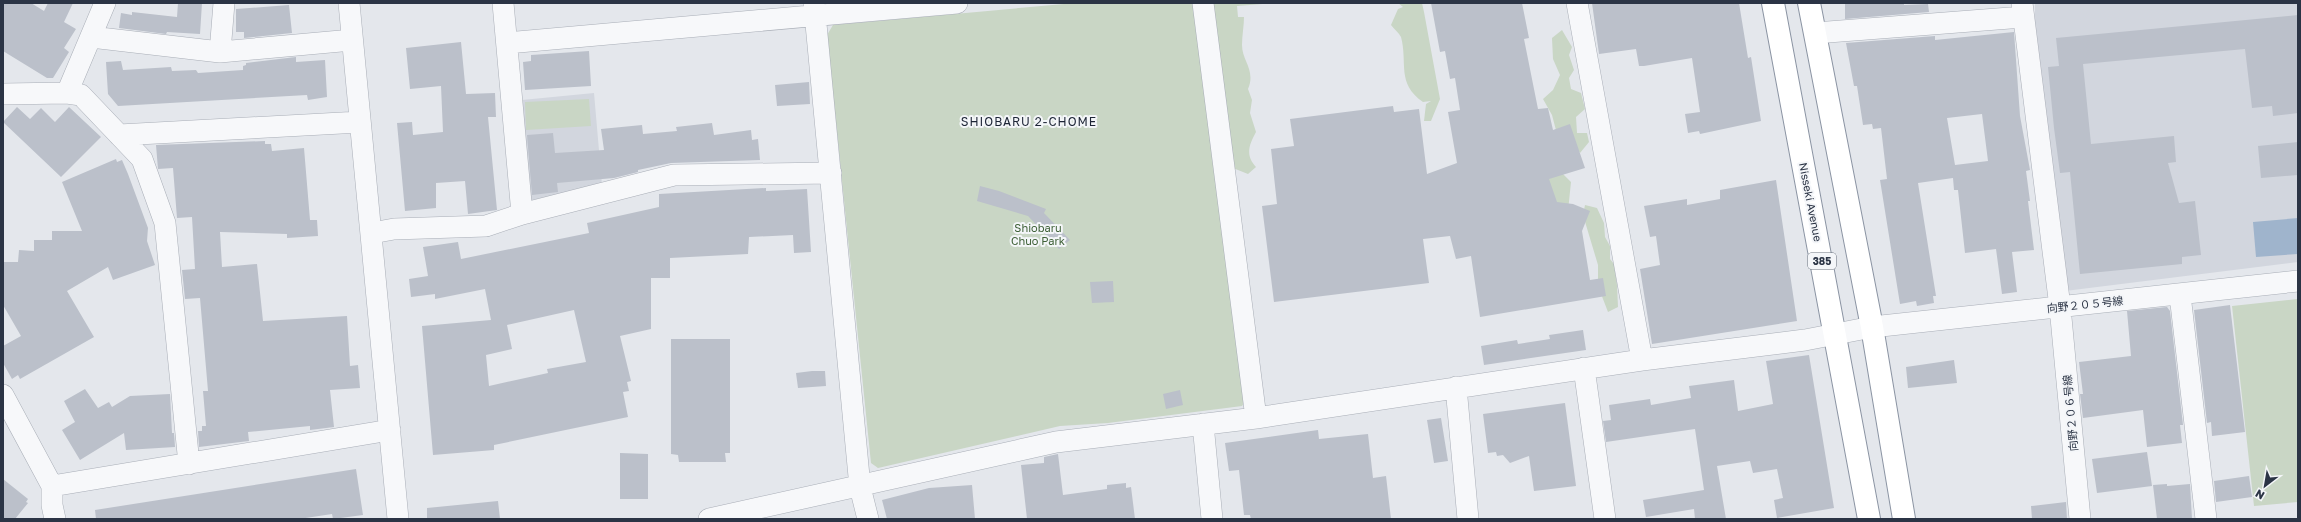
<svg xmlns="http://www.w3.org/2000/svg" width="2301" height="522" viewBox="0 0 2301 522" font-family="'Golos Text','Noto Sans JP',sans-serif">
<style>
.built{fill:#d2d6de}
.green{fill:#c9d6c5}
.water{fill:#9fb4cc}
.building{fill:#bbc0ca;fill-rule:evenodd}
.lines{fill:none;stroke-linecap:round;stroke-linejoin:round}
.minor-casing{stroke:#a9aeb7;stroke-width:22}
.highway-casing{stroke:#8b94a3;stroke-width:24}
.minor{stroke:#f7f8fa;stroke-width:21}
.highway{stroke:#fff;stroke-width:22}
.labels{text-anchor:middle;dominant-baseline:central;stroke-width:4;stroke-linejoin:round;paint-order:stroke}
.shield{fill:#f4f6f9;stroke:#676e7b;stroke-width:1}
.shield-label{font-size:10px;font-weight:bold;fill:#2b3445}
.street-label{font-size:11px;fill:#2b3445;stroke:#f4f6f9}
.park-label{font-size:11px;fill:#3f6138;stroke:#f4f6f9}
.neighbourhood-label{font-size:12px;letter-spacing:1px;fill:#1d2536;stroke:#f4f6f9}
</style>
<rect width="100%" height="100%" fill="#e4e7ec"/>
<!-- built -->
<path class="built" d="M2035,3H2298V262L2065,291L2035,29Z
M594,93L602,185L527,201L522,100Z"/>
<!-- green -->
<path class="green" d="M1075,3H1197L1249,396L1242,406L1108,423L1060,426L878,468L871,463L827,35L833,25Z
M1213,3H1274L1237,6L1238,17H1244C1244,26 1242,35 1242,45C1242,61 1256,70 1248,89L1252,100L1250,113L1256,132C1249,145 1245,155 1256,167L1248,174L1233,168Z
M1398,3H1422L1424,12L1440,99L1431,121H1424L1426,104L1431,101L1423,102C1396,83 1408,63 1401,37C1399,33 1394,29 1391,25L1398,9L1403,7Z
M1562,30L1572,47L1569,55L1574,70L1569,78L1571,89L1581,93L1585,109L1576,117L1577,133H1587L1589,142L1580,153L1573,142L1557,134L1552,115L1543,99L1553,90L1560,75L1553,59L1552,38Z
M589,99L591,126L526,130L525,102Z
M1560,171L1571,182L1568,211L1554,213L1532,175Z
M1585,205L1597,208L1604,223L1605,237L1610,246V259L1614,264L1617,285L1618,307L1608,312L1598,286V265L1583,215Z
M2298,299V502L2254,506L2232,306Z"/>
<!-- water -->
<path class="water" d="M2298,218V254L2256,257L2253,222Z"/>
<!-- building -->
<path class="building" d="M3,3H31L44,11L48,3H73L64,22L76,29L64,48L69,52L53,78H47L3,51Z
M178,3H202L200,34L167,32L166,34L119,28L121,13L132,15V12L177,17Z
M1431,3H1522L1529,38L1524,39L1538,109L1548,108L1553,130L1570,124L1585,168L1549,179L1557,202L1573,204L1590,211L1582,231L1590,280L1603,278L1606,296L1480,317L1471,256L1456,259L1450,236L1423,239L1429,283L1274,302L1262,206L1277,204L1271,149L1294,146L1290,119L1393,106L1394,112L1419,109L1427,174L1457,163L1448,112L1460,110L1455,78L1450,79L1445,51L1440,52Z
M1592,3H1739L1748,58L1751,57L1761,121L1700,134L1699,131L1688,133L1685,114L1700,112L1692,58L1644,66H1639L1636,49L1599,54Z
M1845,3H1904V5L1928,4L1929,12L1845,19Z
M289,5L292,33L244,38V32H236V9Z
M2298,15V113L2273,116L2272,106L2252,108L2245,49L2083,64L2091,144L2174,136L2176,162L2168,163L2179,203L2195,201L2201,255L2182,257V264L2080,274L2070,172L2060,173L2054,128L2048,67L2059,66L2056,38Z
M2014,32L2020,116L2030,170L2026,171L2030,201H2028L2034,250L2012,252L2017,292L2002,294L1996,249L1965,253L1958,190H1954L1953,178L1918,183L1936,296H1933L1934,303L1917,306L1916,301L1900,304L1880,180L1887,179L1881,128L1873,129L1872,124L1863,125L1857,86H1854L1846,43L1935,36V40ZM1982,114L1988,161L1955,165L1947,118Z
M461,42L466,94L495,93L496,117H488L497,210L468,214L465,181L436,183V208L405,211L397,123L412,122L413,135L443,132L441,86L410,89L406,48Z
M589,51L591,86L525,90L523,62L531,61V55Z
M296,57V62L325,60L327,97L308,100L307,95L118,106L108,94L106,62L121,61L123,70L171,67L172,71L196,70L198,73L243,70V66L246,65V63Z
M809,82L810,104L777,106L775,85Z
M17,107L30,119L41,108L55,122L69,107L101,137L61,177L3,122Z
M712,123L714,135L751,130L752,140L758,139L760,160L671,163L638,170V172L614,178L557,183L558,192L532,195L527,135L553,133L555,153L604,150L601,129L642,125L643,134L677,131L676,127Z
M265,141V144H271L272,151L304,148L310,220H317L318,236L287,238V234L220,232L222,267L257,264L263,321L347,316L350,366L358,365L360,388L330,390L334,427L310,430V426L248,432L249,441L199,447L198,431H202V426H206L203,391H208L200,298L185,299L182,270L195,269L192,217L177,218L173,168L158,169L156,145Z
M2298,142V175L2261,178L2258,146Z
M116,159L117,162L122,160L128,174L148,228L147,241L155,265L113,280L108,267L67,291L94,337L20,379L18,375L12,379L3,363V346L21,336L3,305V262H18L19,250L34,251V240H52V231H82L62,182Z
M1776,180L1797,321L1652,344L1640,269L1660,265L1656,236L1650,237L1644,206L1687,199V205L1720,199V190Z
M980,186L999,191L1046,209L1044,213L1070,240L1059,249L1028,216L977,201Z
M766,188V191L807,189L811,252L794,253L793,235L749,237L748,254L670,258V278H651V329L620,336L631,381L627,382L629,391L623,392L628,417L494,445V450L433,455L422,326L491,320L485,289L435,299V294L411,297L409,279L428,276L423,247L458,242L461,259L589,233L587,223L659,207V194ZM574,310L586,362L547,369L548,373L489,386L486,355L512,349L507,325Z
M1113,281L1114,302L1092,303L1090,282Z
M2230,305L2245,432L2212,436L2211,422L2207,423L2194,310Z
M2167,307L2170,311L2183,425H2180L2182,443L2147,447L2143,410L2083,418L2080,394H2083L2079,362L2131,356L2127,311Z
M1583,330L1586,350L1484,365L1481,346L1517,340L1518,344L1550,339L1549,335Z
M671,339H730V453H725L726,462H679L678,455L671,454Z
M1809,355L1834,508L1777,518L1774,500L1783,498L1777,469L1753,473L1750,461L1717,466L1726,519H1695L1694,509L1646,517L1643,500L1704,490L1695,429L1606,442L1603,421L1611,420L1609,405L1650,399L1651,405L1691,398L1689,386L1734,380L1738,411L1773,404L1766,361Z
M1954,360L1957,383L1908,388L1906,367Z
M812,371H825L826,386L798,388L796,373Z
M85,389L98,408L109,402L112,407L130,396L170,394L172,433H174L175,447L126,450L124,433L80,460L62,430L75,422L64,401Z
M1180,390L1183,405L1166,409L1163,394Z
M1565,403L1576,486L1534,491L1529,456L1510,463L1503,455L1497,456L1496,452L1488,453L1483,414Z
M1441,418L1448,461L1434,463L1427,420Z
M1318,430L1319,439L1368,434L1373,478L1386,476L1391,519H1251L1250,515H1244L1239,470L1229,471L1225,443Z
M2147,452L2152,486L2097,493L2092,459Z
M620,453L648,454V499H620Z
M1058,454L1063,495L1107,489V485L1126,483V488L1131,487L1135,519H1027L1021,465L1044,463V457Z
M356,469L363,515L333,519L332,514L299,519H96L95,510Z
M2249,476L2252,497L2216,502L2214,481Z
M3,479L28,499L26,502L28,503L15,519H3Z
M2167,484V486L2190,484L2192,519H2157L2153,485Z
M972,485L975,519H887L882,500L929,488Z
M498,501L500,519H427V508Z
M2066,502L2067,519H2032L2031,506Z"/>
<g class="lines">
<defs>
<path id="minor" d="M349,3L398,519
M503,3L522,214
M814,3L860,487L868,519
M1203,3L1256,418
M1577,3L1642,360
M2022,3L2060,307L2080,519
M1815,33L2023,17
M91,37L220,52L352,40
M507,43L957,3
M220,52L224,3
M67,93L105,3
M3,94L67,93L81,95L142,159L165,223L189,464
M119,135L360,122
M372,233L394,229L486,226L522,214L674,175L831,173
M2180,295L2206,519
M1584,368L1605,519
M1456,387L1468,519
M3,395L52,486V505L55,519
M1203,424L1212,519
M52,486L390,430
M709,519L1056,442L1256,418L1642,360L1805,340L1872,327L2298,281"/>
<path id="highway" d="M1773,3L1869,519
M1809,3L1872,327L1904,519"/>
</defs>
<!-- minor casing -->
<use href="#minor" class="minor-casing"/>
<!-- highway casing -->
<use href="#highway" class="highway-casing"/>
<!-- minor -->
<use href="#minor" class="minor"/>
<!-- highway -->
<use href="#highway" class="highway"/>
</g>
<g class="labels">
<!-- shield labels -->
<rect class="shield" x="1808" y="253" width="28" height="16" rx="3"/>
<g class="shield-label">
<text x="1822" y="261">385</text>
</g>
<!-- street labels -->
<g class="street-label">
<text transform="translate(1811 202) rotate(79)">Nisseki Avenue</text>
<text transform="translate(2085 304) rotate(-6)">向野２０５号線</text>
<text transform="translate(2070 413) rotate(-95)">向野２０６号線</text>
</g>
<!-- park labels -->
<g class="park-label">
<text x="1038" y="227">Shiobaru<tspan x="1038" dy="13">Chuo Park</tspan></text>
</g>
<!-- neighbourhood labels -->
<g class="neighbourhood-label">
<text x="1029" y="121">SHIOBARU 2-CHOME</text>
</g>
</g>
<!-- border -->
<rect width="2301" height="522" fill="none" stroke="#2b3445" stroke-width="8"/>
<!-- north arrow -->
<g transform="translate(2265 486) rotate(211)" stroke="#f4f6f9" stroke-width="3" paint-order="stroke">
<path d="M0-3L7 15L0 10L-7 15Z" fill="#2b3445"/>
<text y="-6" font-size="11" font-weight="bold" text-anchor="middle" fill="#2b3445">N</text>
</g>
</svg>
